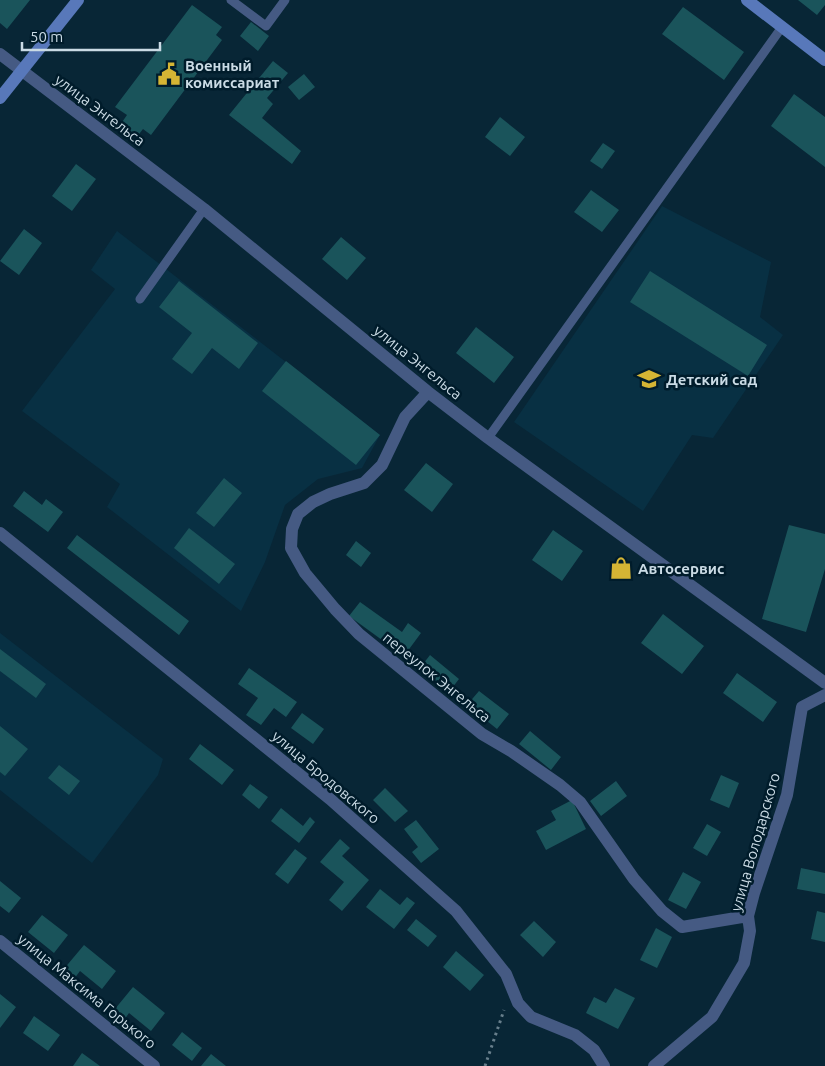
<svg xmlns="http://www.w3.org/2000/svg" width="825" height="1066" viewBox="0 0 825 1066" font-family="Ubuntu,sans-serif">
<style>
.built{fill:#083043}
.building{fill:#1a545b}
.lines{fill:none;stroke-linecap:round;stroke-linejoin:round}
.path{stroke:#687f8c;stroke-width:3;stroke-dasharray:2.5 4;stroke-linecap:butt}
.lane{stroke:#455a83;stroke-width:9}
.street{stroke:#455a83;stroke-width:12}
.secondary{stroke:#5878ba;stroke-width:12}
.labels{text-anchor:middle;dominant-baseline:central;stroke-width:5;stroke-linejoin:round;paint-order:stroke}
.poi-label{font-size:15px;font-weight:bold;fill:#cadbe5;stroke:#001c2b;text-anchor:start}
.street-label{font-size:15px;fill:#cadbe5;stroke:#001c2b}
</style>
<rect width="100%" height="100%" fill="#082636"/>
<!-- built -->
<path class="built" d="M662,206L771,262L760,317L783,335L713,438L692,435L643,511L514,422Z
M117,231L380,435L362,468L318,479L285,505L265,562L241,611L107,507L120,484L22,411L115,289L91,270Z
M0,633L163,759L158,775L92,863L0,790Z"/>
<!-- building -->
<path class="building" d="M0,0H30L7,29L0,23Z
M798,0H825V5L817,15Z
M192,5L222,27L216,35L222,40L151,135L143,129L136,138L120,125L127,115L115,107Z
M683,7L744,52L724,80L662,34Z
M251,22L269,36L258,51L240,36Z
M273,61L288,73L267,98L273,104L262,118L301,151L292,164L229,115Z
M304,74L315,87L299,100L288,87Z
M794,94L825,117V167L771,126Z
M500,117L525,137L510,156L485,137Z
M603,143L615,151L602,169L590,161Z
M76,164L96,179L72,211L52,196Z
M591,190L619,210L602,232L574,212Z
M24,229L42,243L19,275L0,261Z
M341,237L366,258L347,280L322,259Z
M650,271L767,345L748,376L630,302Z
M179,281L258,343L239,369L212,348L192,374L172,359L192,333L159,307Z
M476,327L514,357L494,383L456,353Z
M286,361L380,435L356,465L262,391Z
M426,463L453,484L432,512L404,490Z
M224,478L242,493L214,527L196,513Z
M24,491L42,505L46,499L63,512L48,532L13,506Z
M789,525L825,534V569L806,632L762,619Z
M189,528L235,564L219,584L174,548Z
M553,530L583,551L562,581L532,560Z
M77,535L189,621L179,635L67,548Z
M356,541L371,553L361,567L346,555Z
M360,602L402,632L408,623L421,633L404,656L349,616Z
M663,614L704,646L682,674L641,643Z
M0,649L46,684L36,698L0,671Z
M430,655L459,679L449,692L420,668Z
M249,668L297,702L286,717L274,708L261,725L246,715L258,698L238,684Z
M737,673L777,702L763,722L723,693Z
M479,691L509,714L497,729L467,705Z
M302,713L324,729L313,744L291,728Z
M0,726L28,749L5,776L0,772Z
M530,731L561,757L551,770L519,744Z
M200,744L234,770L222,785L189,759Z
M59,765L80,781L69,795L48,778Z
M721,775L739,783L729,808L710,800Z
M616,781L627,796L601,816L590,801Z
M250,784L268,797L259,809L242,795Z
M385,788L408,811L395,822L373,800Z
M572,800L586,829L546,850L536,831L556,820L551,811Z
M281,808L303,826L310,817L315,822L299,843L271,821Z
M416,820L439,849L421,863L412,852L418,847L404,829Z
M707,824L721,832L707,856L693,848Z
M340,839L350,848L342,856L369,880L342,911L329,900L344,882L320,862Z
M295,849L307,858L288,884L275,874Z
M801,868L825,873V894L797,889Z
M683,872L701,882L686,909L668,900Z
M0,881L21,898L9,913L0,906Z
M380,889L400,905L407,897L415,903L394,929L366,907Z
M817,911L825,913V942L811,939Z
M42,915L68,935L54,953L28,932Z
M416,919L437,936L428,947L407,930Z
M534,921L556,942L543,957L520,935Z
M656,928L672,937L657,968L640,960Z
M84,945L116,971L102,989L80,971L74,979L63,970Z
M456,951L484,975L470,991L443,967Z
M133,987L165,1013L151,1031L129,1013L122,1023L110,1015Z
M615,988L635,998L618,1029L586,1013L594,997L606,1003Z
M0,994L16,1007L0,1028Z
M34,1016L60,1035L48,1051L23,1033Z
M182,1032L202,1048L192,1061L172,1045Z
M82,1053L100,1066H73Z
M211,1054L226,1066H201Z"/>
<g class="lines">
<!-- path -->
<path class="path" d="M485,1066L504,1010"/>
<!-- lane -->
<path class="lane" d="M231,0L266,26L285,0
M140,299L204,209
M488,438L782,27"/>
<!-- street -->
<path class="street" d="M0,54L204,209L428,392L488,438L825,683
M428,392L405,417L382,465L364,483L330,494L313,502L298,514L292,529L291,548L305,573L335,609L359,634L482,734L511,751L560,785L580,802L634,879L662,911L682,927L748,916
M0,533L330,799L456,911L506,974L518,1003L531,1017L575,1035L594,1050L604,1066
M0,941L154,1066
M654,1066L712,1017L744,963L750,931L748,916L754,893L787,795L802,707L825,695"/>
<!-- secondary -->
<path class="secondary" d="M747,0L825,60
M0,98L78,0"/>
</g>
<!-- icons -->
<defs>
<symbol id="civic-bare" viewBox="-9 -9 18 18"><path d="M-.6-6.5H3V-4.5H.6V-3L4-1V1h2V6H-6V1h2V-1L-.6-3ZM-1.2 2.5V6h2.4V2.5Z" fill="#d5b534" stroke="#001c2b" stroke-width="2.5" paint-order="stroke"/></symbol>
<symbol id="school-bare" viewBox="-9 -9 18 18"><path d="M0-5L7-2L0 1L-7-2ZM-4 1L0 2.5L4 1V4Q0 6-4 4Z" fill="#d5b534" stroke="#001c2b" stroke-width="2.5" paint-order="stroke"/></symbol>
<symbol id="shop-bare" viewBox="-9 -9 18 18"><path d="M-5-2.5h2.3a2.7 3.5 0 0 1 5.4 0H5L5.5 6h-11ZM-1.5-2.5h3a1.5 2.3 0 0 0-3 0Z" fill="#d5b534" stroke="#001c2b" stroke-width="2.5" paint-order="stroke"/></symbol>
</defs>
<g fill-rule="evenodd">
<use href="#civic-bare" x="153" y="58" width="32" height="32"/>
<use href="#school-bare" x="633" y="363" width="32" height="32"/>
<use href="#shop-bare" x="605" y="552" width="32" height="32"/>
</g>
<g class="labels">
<!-- poi labels -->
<g class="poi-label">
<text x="185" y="65">Военный<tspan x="185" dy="17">комиссариат</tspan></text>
<text x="666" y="379">Детский сад</text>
<text x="638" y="568">Автосервис</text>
</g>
<!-- street labels -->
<g class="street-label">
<text transform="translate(100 110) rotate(37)">улица Энгельса</text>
<text transform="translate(418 362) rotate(39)">улица Энгельса</text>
<text transform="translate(437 677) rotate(39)">переулок Энгельса</text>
<text transform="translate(326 777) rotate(40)">улица Бродовского</text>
<text transform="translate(755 842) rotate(-74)">улица Володарского</text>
<text transform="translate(87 991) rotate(39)">улица Максима Горького</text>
</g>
</g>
<!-- scale -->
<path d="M22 42v8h138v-8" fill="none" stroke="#cadbe5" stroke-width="2.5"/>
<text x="30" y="42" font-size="15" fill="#cadbe5" stroke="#001c2b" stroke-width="4" paint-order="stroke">50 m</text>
</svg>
